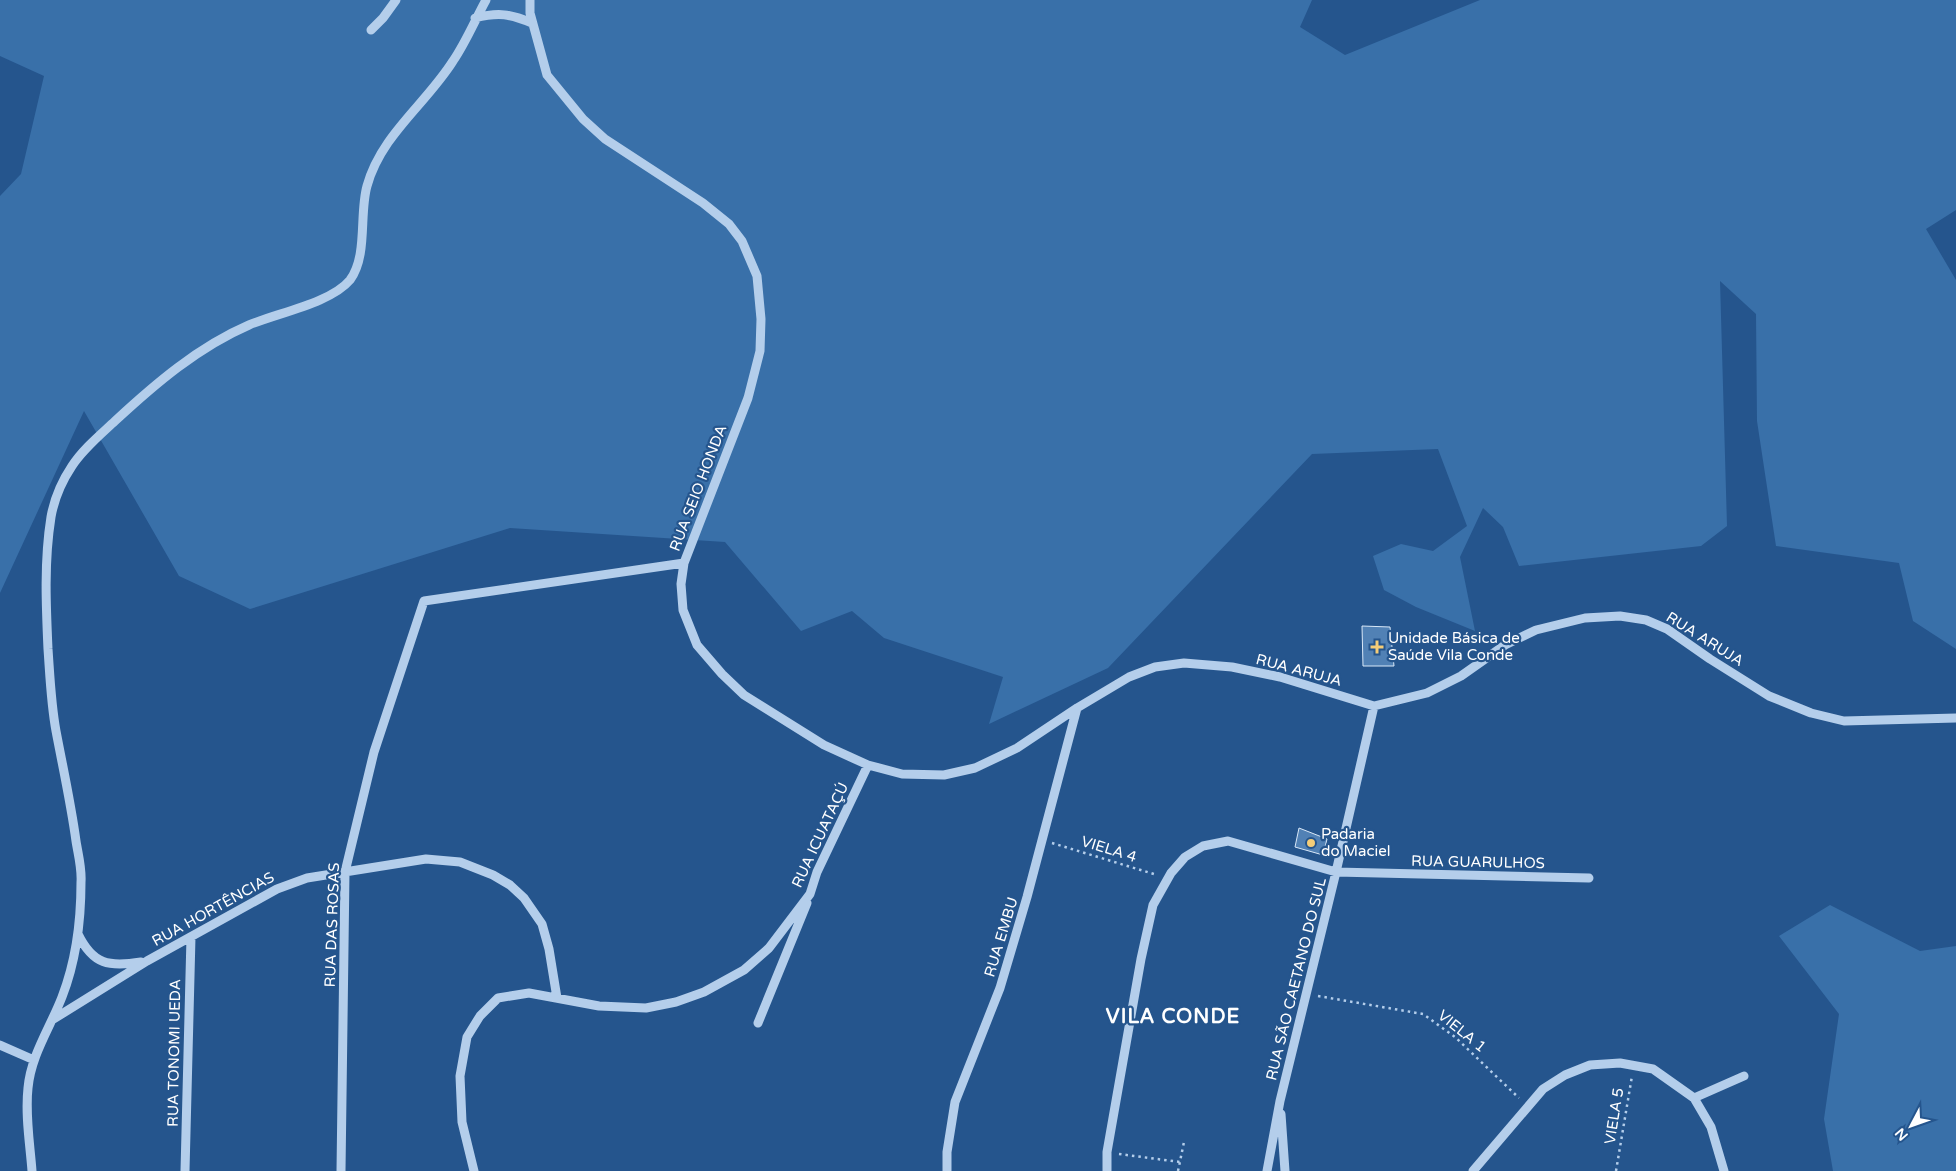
<svg xmlns="http://www.w3.org/2000/svg" width="1956" height="1171" viewBox="0 0 1956 1171" font-family="'Varela Round',sans-serif">
<style>
.green{fill:#3970a9}
.building{fill:#5181b5;stroke:#d9e8f8}
.lines{fill:none;stroke-linecap:round;stroke-linejoin:round}
.path{stroke:#b4ceeb;stroke-width:2.5;stroke-dasharray:2.5 4;stroke-linecap:butt}
.minor{stroke:#b4ceeb;stroke-width:9}
.poi-dot{fill:#f4cd78;stroke:#25558d;stroke-width:2}
.labels{text-anchor:middle;dominant-baseline:central;stroke-width:4.5;stroke-linejoin:round;paint-order:stroke}
.street-label{font-size:15px;fill:#fff;stroke:#25558d}
.poi-label{font-size:15px;fill:#fff;stroke:#25558d;text-anchor:start}
.district-label{font-size:20px;font-weight:bold;letter-spacing:1px;fill:#fff;stroke:#25558d}
</style>
<rect width="100%" height="100%" fill="#25558d"/>
<!-- green -->
<path class="green" d="M0,0H1312L1300,27L1345,55L1480,0H1956V210L1926,229L1956,280V649L1913,621L1899,563L1776,546L1757,421L1756,314L1720,281L1727,526L1701,546L1519,566L1503,527L1483,508L1460,557L1475,631L1416,607L1384,590L1373,556L1401,544L1433,551L1467,526L1438,449L1312,454L1108,668L989,724L1003,677L884,638L852,611L801,631L725,542L510,528L250,609L179,576L84,411L0,593V196L21,174L44,76L0,56Z
M1830,905L1920,951L1956,946V1171H1833L1824,1119L1839,1014L1779,936Z"/>
<!-- building -->
<path class="building" d="M1362,626L1390,627L1394,666H1363Z
M1299,828L1327,839L1323,855L1295,847Z"/>
<g class="lines">
<!-- path -->
<path class="path" d="M1052,843L1157,875
M1318,996L1423,1014L1455,1037L1519,1098
M1119,1154L1180,1162
M1178,1171L1184,1142
M1616,1171L1632,1076"/>
<!-- minor -->
<path class="minor" d="M530,0V13L547,75L583,119L605,139L703,203L729,224L742,241L757,276L761,319L760,351L748,398L684,563L681,584L683,610L697,645L722,674L744,695L824,745L868,765L902,774L944,775L975,768L1017,748L1077,708L1129,677L1155,667L1184,663L1232,667L1280,677L1374,706L1427,693L1461,676L1505,645L1536,630L1585,618L1620,616L1646,620L1667,629L1710,659L1769,696L1811,713L1844,721L1956,718
M475,18C499,12 510,14 532,23
M371,30L383,18L396,0
M78,934C93,965 109,967 141,962
M52,1020L147,961L277,889L307,878L426,859L460,862L493,875L510,885L524,898L542,924L549,949L557,998
M758,1023L807,903
M0,1045L34,1060
M1694,1098L1744,1076
M1281,1114L1285,1171
M32,1171C30,1144 25,1115 28,1088C31,1055 50,1028 62,997C76,961 81,920 81,882C82,868 78,854 76,841C71,804 63,768 56,731C51,704 50,677 48,649C46,605 44,561 51,517C54,500 62,481 72,466C83,449 100,435 115,421C155,384 198,347 249,325C277,313 331,303 350,280C368,256 359,214 367,186C381,135 426,104 453,61C466,42 475,20 486,0
M185,1171L191,937
M341,1171L345,872L374,752L424,601L684,563
M474,1171L462,1122L460,1076L467,1037L480,1016L498,998L529,993L599,1006L646,1008L676,1002L704,992L744,970L769,948L810,894L817,872L868,765
M947,1171V1152L955,1102L1000,988L1027,897L1077,708
M1107,1171V1152L1141,959L1153,905L1171,873L1185,857L1203,846L1228,841L1336,872L1589,878
M1267,1171L1280,1101L1336,872L1374,706
M1473,1171L1543,1089L1565,1075L1590,1065L1620,1063L1653,1069L1694,1098L1711,1127L1724,1171"/>
</g>
<!-- markers -->
<g class="poi-dot">
<path d="M1374.5 639.5h5v5h5v5h-5v5h-5v-5h-5v-5h5z"/>
<circle cx="1311" cy="843" r="5"/>
</g>
<g class="labels">
<!-- street labels -->
<g class="street-label">
<text transform="translate(698 488) rotate(-69)">RUA SEIO HONDA</text>
<text transform="translate(1705 639) rotate(32)">RUA ARUJA</text>
<text transform="translate(1299 670) rotate(15)">RUA ARUJA</text>
<text transform="translate(820 835) rotate(-65)">RUA ICUATAÇÚ</text>
<text transform="translate(1109 849) rotate(17)">VIELA 4</text>
<text transform="translate(1478 862) rotate(1)">RUA GUARULHOS</text>
<text transform="translate(213 909) rotate(-29)">RUA HORTÊNCIAS</text>
<text transform="translate(332 925) rotate(-88)">RUA DAS ROSAS</text>
<text transform="translate(1001 937) rotate(-73)">RUA EMBU</text>
<text transform="translate(1296 979) rotate(-76)">RUA SÃO CAETANO DO SUL</text>
<text transform="translate(1462 1031) rotate(39)">VIELA 1</text>
<text transform="translate(174 1053) rotate(-89)">RUA TONOMI UEDA</text>
<text transform="translate(1614 1116) rotate(-81)">VIELA 5</text>
</g>
<!-- poi labels -->
<g class="poi-label">
<text x="1388" y="638">Unidade Básica de<tspan x="1388" dy="17">Saúde Vila Conde</tspan></text>
<text x="1321" y="834">Padaria<tspan x="1321" dy="17">do Maciel</tspan></text>
</g>
<!-- district labels -->
<g class="district-label">
<text x="1173" y="1017">VILA CONDE</text>
</g>
</g>
<!-- north arrow -->
<g transform="translate(1911 1126) rotate(229)" stroke="#25558d" stroke-width="4" paint-order="stroke">
<path d="M0-4L9 19L0 12L-9 19Z" fill="#ffffff"/>
<text y="-8" font-size="14" font-weight="bold" text-anchor="middle" fill="#ffffff">N</text>
</g>
</svg>
